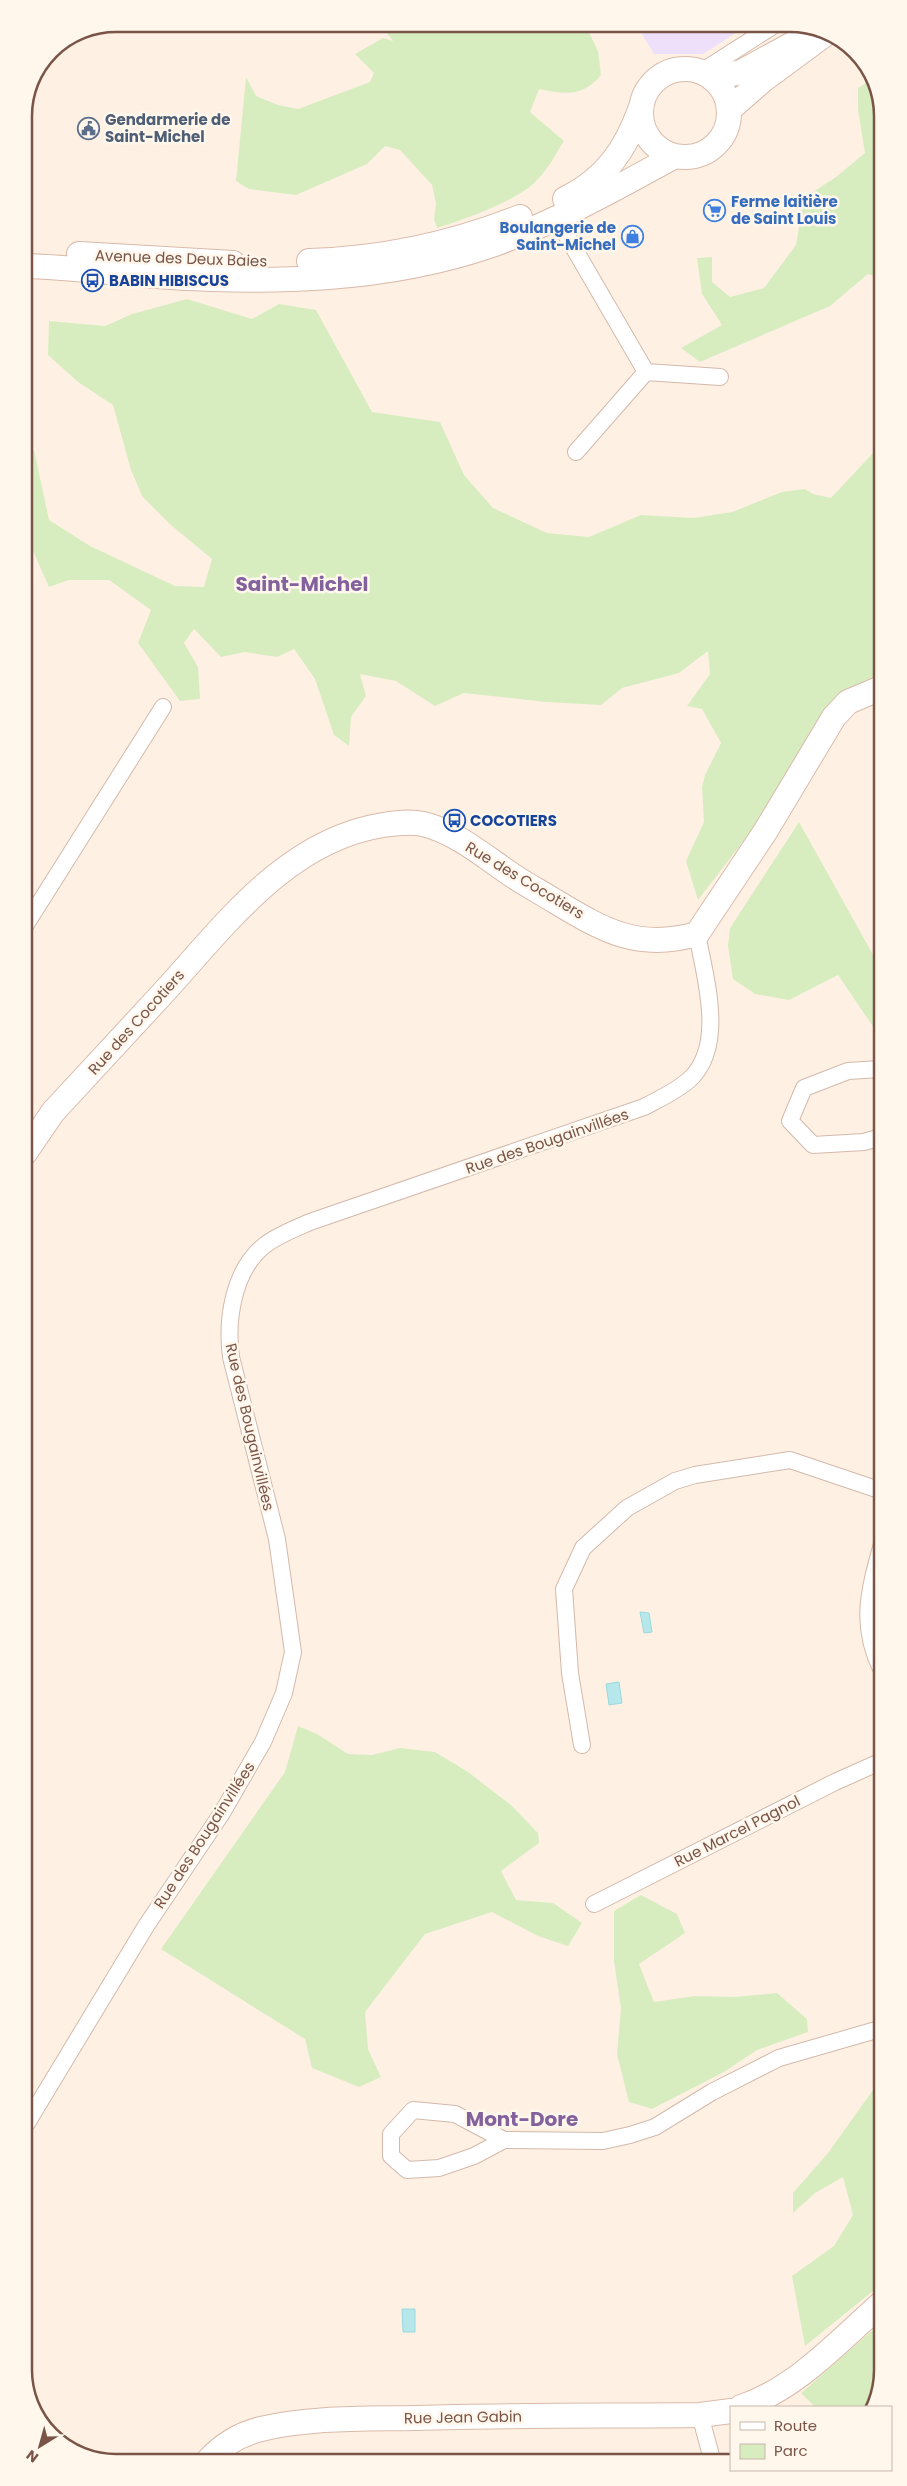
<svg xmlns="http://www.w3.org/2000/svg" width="907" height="2486" viewBox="0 0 907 2486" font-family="Poppins,sans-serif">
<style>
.education{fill:#eee0fb}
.green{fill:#d7edc0}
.water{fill:#b6e7ea;stroke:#9bd9dd}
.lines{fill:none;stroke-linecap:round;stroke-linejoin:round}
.street-casing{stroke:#d3b9ab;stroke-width:18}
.secondary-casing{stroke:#d9baaa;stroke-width:26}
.street{stroke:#fff;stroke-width:16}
.secondary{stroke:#fff;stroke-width:24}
.labels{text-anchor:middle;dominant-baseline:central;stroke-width:5;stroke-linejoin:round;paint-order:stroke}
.service-label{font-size:15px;font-weight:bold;fill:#4e5e75;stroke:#fff6ec;text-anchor:start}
.shop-label{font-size:15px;font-weight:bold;fill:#366cbe;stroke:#fff6ec;text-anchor:start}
.street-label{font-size:15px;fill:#795447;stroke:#fff6ec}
.transit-label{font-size:15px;font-weight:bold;fill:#164399;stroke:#fff6ec;text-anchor:start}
.district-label{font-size:20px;font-weight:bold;fill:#83619d;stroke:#fff6ec}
.rim{fill:none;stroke:#795447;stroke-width:2.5}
</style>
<rect width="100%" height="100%" fill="#fef1e4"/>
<!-- education -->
<path class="education" d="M636,24H750L703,54H654Z"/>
<!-- green -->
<path class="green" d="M380,24H585L598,51L601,75C582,98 564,94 539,89L530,112L564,141C555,155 547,171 535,182C516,201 464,220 437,228L434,219L436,203L432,185L400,150L385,146L367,164L296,195L249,189L236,181L246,77L256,96L278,105L298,109L370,82L374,73L355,54L383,38L393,41Z
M872,79L880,92V278L868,274L830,306L700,362L681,348L722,325L702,294L697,258L712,257V282L730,297L764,288L796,245L804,198L836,177L865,153L858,110V88Z
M187,299L252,319L279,304L316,310L372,412L440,422L464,475L493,508L547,533L589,537L641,515L694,518L732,512L782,492L805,489L813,494L831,498L874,452L881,459V672L826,707L752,830L698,900L686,861L704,822L702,787L705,775L721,743L702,709L687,706L710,674L708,651L679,673L622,688L601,705L546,702L464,693L435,706L396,681L360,674L366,696L351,717L349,746L334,735L315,679L294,649L277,657L245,652L221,657L194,629L184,643L198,667L200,699L180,701L138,643L151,610L109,580H69L49,587L25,533L24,452L34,450L49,520L90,546L175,586L204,587L212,559L171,525L142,496L131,470L113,405L78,382L48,355L49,321L105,326L132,314Z
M799,822L881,969V1025L876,1031L838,975L789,1000L755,994L733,979L728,946L730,928Z
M298,1726L317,1734L348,1754L372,1755L400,1748L435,1752L468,1772L511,1805L538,1833L539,1843L501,1871L516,1900L553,1903L582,1923L568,1946L538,1936L492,1912L425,1934L365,2012L368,2049L381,2077L359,2087L312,2068L305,2039L161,1949L285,1772Z
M641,1895L677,1914L685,1933L639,1964L654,2002L695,1996L735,1997L777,1993L807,2019L808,2032L757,2050L724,2072L652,2109L629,2102L617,2054L621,2008L614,1961V1911Z
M883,2076V2283L805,2346L792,2276L834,2246L853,2215L843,2177L815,2193L793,2213V2193L828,2153Z
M883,2321V2370L870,2407H815L801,2393Z"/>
<!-- water -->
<path class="water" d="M640,1612L649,1613L652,1632L644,1633Z
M619,1682L622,1703L609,1705L606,1684Z
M402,2309H415V2332H403Z"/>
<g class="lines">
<defs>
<path id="street" d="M701,72L776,24
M557,219L646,372L576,452
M646,372L720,377
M25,926L163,707
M881,1069L848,1071L804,1088L790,1121L813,1145L864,1142L881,1137
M882,1544C869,1591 859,1625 882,1671
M582,1745L570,1673L564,1589L583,1548L627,1508L675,1481L695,1475L790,1460L882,1491
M594,1904L835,1782L882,1761
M27,2123L146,1926L222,1813L263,1742L284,1693L293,1652L277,1539L231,1357C226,1320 233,1270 265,1245C278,1235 294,1229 310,1222L644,1107C659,1099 677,1091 690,1079C726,1045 705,977 697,934
M504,2140L455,2114L413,2110L391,2134V2156L407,2170L439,2168L474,2156L504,2140L603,2141L630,2135L655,2127L712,2092L779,2058L883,2028
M700,2415L712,2459"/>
<path id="secondary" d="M641 113a44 44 0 1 1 88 0a44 44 0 1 1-88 0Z
M713,78L741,72L798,41
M730,109L763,80L824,35
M565,199C606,179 626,149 641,107
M79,254L233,263
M309,261C380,259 454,243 520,217
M24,266C68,267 112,273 156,276C267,284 385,282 492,245C556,222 615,189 675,156
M25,1153L53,1112C90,1072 127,1032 164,992C225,925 287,840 383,825C396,823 410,821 423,824C457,832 486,858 515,877C527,885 540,892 553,900C603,930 637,951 697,934L765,832L834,717L848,702L881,688
M741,2407C796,2389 840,2340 883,2302
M207,2462C221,2446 240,2434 261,2429C311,2417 365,2419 416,2418C511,2415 606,2416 700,2415L731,2411"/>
</defs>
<!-- street casing -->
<use href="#street" class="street-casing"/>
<!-- secondary casing -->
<use href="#secondary" class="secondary-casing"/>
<!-- street -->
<use href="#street" class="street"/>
<!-- secondary -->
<use href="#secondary" class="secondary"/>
</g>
<!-- icons -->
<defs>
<symbol id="civic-ring" viewBox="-11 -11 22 22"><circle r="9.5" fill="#fff6ec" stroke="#5c6f8a" stroke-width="1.5"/><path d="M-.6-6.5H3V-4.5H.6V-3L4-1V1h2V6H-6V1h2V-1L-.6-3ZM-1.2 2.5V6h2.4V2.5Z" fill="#5c6f8a"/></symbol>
<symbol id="supermarket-ring" viewBox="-11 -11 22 22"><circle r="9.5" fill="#fff6ec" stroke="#3f7fe0" stroke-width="1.5"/><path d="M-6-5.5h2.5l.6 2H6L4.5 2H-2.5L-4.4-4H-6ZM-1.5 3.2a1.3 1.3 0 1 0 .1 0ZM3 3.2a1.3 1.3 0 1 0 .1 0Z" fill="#3f7fe0"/></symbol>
<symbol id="shop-ring" viewBox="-11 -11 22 22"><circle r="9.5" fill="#fff6ec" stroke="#3f7fe0" stroke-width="1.5"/><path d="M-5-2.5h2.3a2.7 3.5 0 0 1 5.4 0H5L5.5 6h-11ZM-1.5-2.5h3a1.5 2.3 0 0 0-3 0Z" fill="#3f7fe0"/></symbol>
<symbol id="bus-ring" viewBox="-11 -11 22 22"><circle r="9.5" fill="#fff6ec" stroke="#1a4fb4" stroke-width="1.5"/><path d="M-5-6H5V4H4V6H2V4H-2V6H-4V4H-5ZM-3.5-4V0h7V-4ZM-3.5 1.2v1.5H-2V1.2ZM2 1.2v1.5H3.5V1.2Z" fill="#1a4fb4"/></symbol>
</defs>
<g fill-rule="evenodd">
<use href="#civic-ring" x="76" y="116" width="25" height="25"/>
<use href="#supermarket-ring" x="702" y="198" width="25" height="25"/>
<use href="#shop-ring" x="620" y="224" width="25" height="25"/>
<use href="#bus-ring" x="80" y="268" width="25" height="25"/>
<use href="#bus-ring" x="442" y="808" width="25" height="25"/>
</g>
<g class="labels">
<!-- service labels -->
<g class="service-label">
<text x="105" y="119">Gendarmerie de<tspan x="105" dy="17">Saint-Michel</tspan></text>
</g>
<!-- shop labels -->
<g class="shop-label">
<text x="731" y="201">Ferme laitière<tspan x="731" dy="17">de Saint Louis</tspan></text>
<text x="616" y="227" text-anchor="end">Boulangerie de<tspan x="616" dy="17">Saint-Michel</tspan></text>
</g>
<!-- street labels -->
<g class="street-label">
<text transform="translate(181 258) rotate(2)">Avenue des Deux Baies</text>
<text transform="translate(525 880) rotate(31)">Rue des Cocotiers</text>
<text transform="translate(136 1022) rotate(-48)">Rue des Cocotiers</text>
<text transform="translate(547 1141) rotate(-19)">Rue des Bougainvillées</text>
<text transform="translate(250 1427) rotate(77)">Rue des Bougainvillées</text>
<text transform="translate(737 1831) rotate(-27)">Rue Marcel Pagnol</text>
<text transform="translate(204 1835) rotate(-57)">Rue des Bougainvillées</text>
<text transform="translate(463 2417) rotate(-1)">Rue Jean Gabin</text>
</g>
<!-- transit labels -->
<g class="transit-label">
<text x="109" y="280">BABIN HIBISCUS</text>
<text x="470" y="820">COCOTIERS</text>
</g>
<!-- district labels -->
<g class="district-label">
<text x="302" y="584">Saint-Michel</text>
<text x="522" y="2119">Mont-Dore</text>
</g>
</g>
<!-- crop -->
<path d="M0 0H907V2486H0ZM116 32H790A84 84 0 0 1 874 116V2370A84 84 0 0 1 790 2454H116A84 84 0 0 1 32 2370V116A84 84 0 0 1 116 32Z" fill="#fff6ec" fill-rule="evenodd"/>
<path class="rim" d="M116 32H790A84 84 0 0 1 874 116V2370A84 84 0 0 1 790 2454H116A84 84 0 0 1 32 2370V116A84 84 0 0 1 116 32Z"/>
<!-- legend -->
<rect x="730" y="2406" width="162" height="65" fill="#fff6ec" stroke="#c9b5aa"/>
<rect x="740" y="2422" width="25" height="8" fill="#ffffff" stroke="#c9b5aa"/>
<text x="774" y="2431" font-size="15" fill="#795447">Route</text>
<rect x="740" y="2444" width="25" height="15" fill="#d7edc0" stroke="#c9b5aa"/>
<text x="774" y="2456" font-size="15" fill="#795447">Parc</text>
<!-- north arrow -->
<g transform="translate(40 2446) rotate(217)" stroke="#fff6ec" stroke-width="4" paint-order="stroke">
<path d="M0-4L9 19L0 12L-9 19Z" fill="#795447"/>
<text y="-8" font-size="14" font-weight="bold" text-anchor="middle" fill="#795447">N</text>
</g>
</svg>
